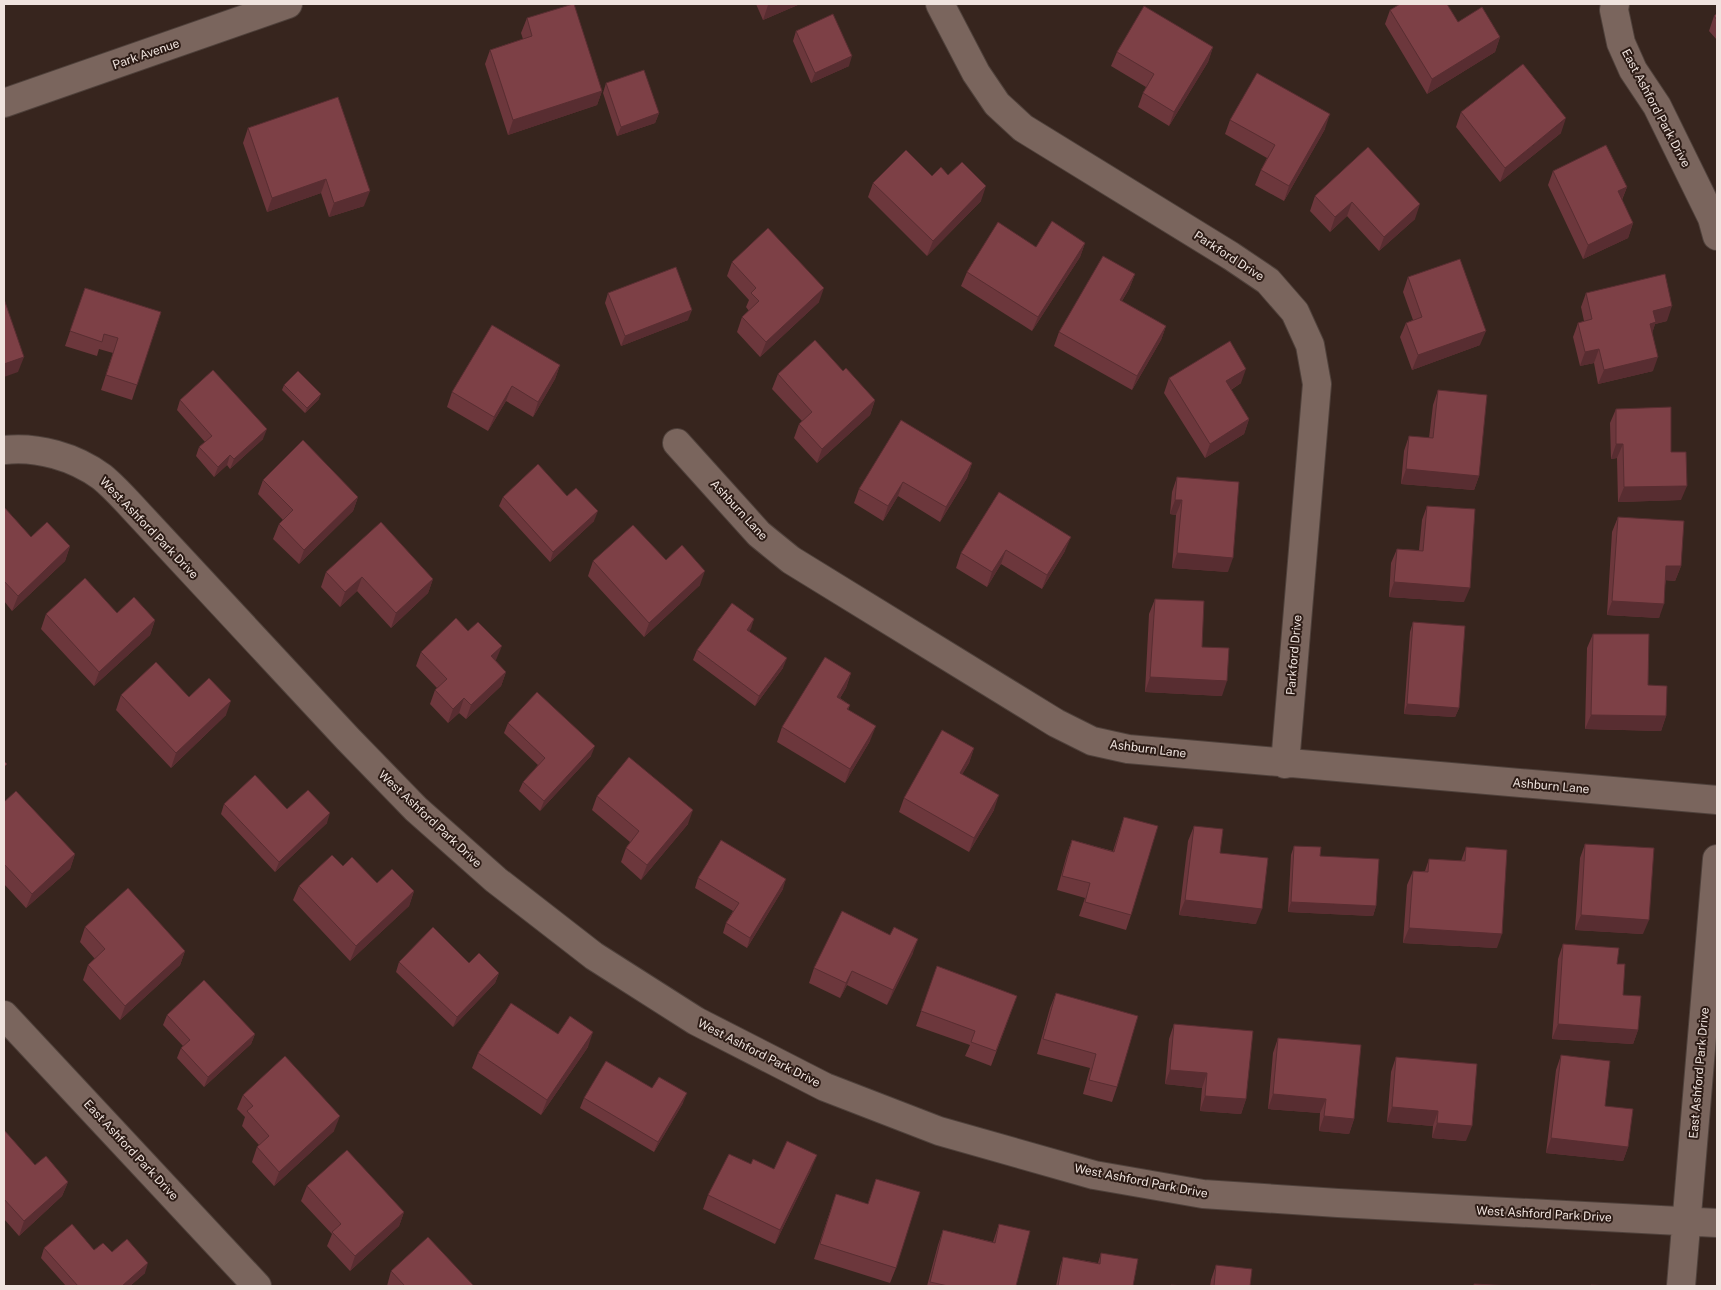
<svg xmlns="http://www.w3.org/2000/svg" width="1721" height="1290" viewBox="0 0 1721 1290" font-family="'Public Sans',sans-serif">
<style>
.lines{fill:none;stroke-linecap:round;stroke-linejoin:round}
.minor-casing{stroke:#4f413b;stroke-width:30}
.minor{stroke:#7a655d;stroke-width:28}
.wall{fill:#6c373c}
.shaded-wall{fill:#582d31}
.building{fill:#7d4046;stroke:#582d31}
.labels{text-anchor:middle;dominant-baseline:central;stroke-width:4;stroke-linejoin:round;paint-order:stroke}
.street-label{font-size:12px;fill:#efe3de;stroke:#2c1b15}
</style>
<rect width="100%" height="100%" fill="#37251e"/>
<g class="lines">
<defs>
<path id="minor" d="M940,4L976,73L997,104L1023,128L1231,256L1268,281L1295,312L1310,345L1317,384L1285,764
M1615,4L1614,10L1621,43L1633,70L1657,106L1712,218L1717,236
M4,103L288,4
M677,443L759,534L791,560L1056,723L1092,741L1128,749L1717,800
M4,450C37,446 75,457 102,477C114,487 125,499 135,510L348,739L416,809L496,880L594,956L696,1021L825,1087L939,1131L1094,1175L1203,1194L1338,1203L1717,1223
M4,1015L257,1286
M1681,1286L1717,859"/>
</defs>
<!-- minor casing -->
<use href="#minor" class="minor-casing"/>
<!-- minor -->
<use href="#minor" class="minor"/>
</g>
<!-- wall -->
<path class="wall" d="M756,4H800L763,20Z
M1390,10L1458,22L1500,37L1495,52L1427,94L1385,24Z
M1717,13V40L1709,31L1714,16Z
M527,18L602,91L597,105L508,135L485,64L490,50L523,39L521,33Z
M796,31L849,66L811,83L793,41Z
M1213,47L1208,62L1169,126L1138,107L1143,93L1146,87L1111,66L1117,52Z
M606,83L659,113L655,123L617,136L603,93Z
M338,97L364,206L329,217L321,193L267,212L243,143L248,128Z
M1461,112L1561,133L1500,182L1456,127Z
M1230,120L1325,129L1284,201L1255,185L1261,170L1267,158L1225,134Z
M1368,147L1415,219L1379,251L1347,216L1330,232L1310,211L1315,196Z
M1553,171L1627,187L1622,200L1633,223L1628,238L1583,259L1548,185Z
M948,175L981,201L927,256L868,197L873,183Z
M1085,243L1080,257L1032,331L961,286L967,272L1036,247Z
M732,262L819,302L760,357L737,332L742,317L749,311L746,307L749,300L727,276Z
M1135,274L1129,289L1122,301L1166,326L1161,340L1132,390L1054,346L1059,332Z
M1408,277L1480,345L1412,370L1400,337L1406,323L1413,320L1403,292Z
M85,288L161,312L132,400L101,390L113,353L99,349L97,356L65,346Z
M608,293L688,320L621,346L605,303Z
M1586,293L1667,321L1655,324L1652,333L1653,371L1598,384L1594,363L1580,366L1573,337L1578,323L1584,321L1581,307Z
M560,365L555,379L533,417L506,401L488,431L447,407L452,392Z
M843,371L875,400L870,415L817,463L794,438L799,424L802,421L772,389L778,374Z
M1169,378L1241,383L1231,390L1249,419L1244,434L1205,458L1164,393Z
M284,385L319,399L305,413L282,390Z
M1438,390L1479,476L1474,490L1401,484L1404,451L1409,436L1429,438L1433,405Z
M180,400L263,439L230,469L227,465L214,477L196,456L199,447L205,442L177,410Z
M1616,409L1671,452L1681,500L1618,502L1617,458L1611,459L1610,423Z
M972,463L967,478L940,522L898,496L883,521L854,503L859,489Z
M1177,477L1228,572L1172,568L1176,515L1170,514L1172,492Z
M263,480L358,497L353,511L299,564L273,539L279,524L283,520L258,494Z
M999,492L1065,551L1042,589L1001,564L987,587L956,568L961,553Z
M567,496L594,521L550,562L499,506L503,497Z
M1427,506L1464,602L1389,597L1391,563L1397,549L1419,550L1422,520Z
M4,507L31,537L70,546L65,561L12,611L4,601Z
M1618,517L1681,566L1675,581L1666,580L1659,618L1607,615L1612,532Z
M666,560L700,585L644,637L588,576L593,561Z
M326,572L433,579L428,593L391,628L357,591L340,607L321,587Z
M1155,599L1202,647L1222,696L1145,692L1149,614Z
M117,613L155,620L150,635L94,686L41,629L46,614Z
M754,619L749,631L783,668L755,706L693,660L697,650Z
M1413,622L1459,708L1455,717L1404,714L1410,632Z
M1593,634L1648,685L1666,716L1661,731L1585,729L1587,648Z
M421,652L496,661L506,672L501,686L466,719L459,713L448,723L430,704L435,690L437,688L416,666Z
M851,673L846,688L840,698L850,705L848,710L870,741L845,783L777,742L782,727Z
M121,695L189,697L226,715L171,768L116,710Z
M508,723L591,756L540,811L519,791L523,782L538,765L504,733Z
M974,748L969,763L962,774L994,810L969,852L899,812L904,798Z
M597,796L688,824L641,880L621,862L626,848L630,842L592,810Z
M4,802L75,854L70,869L26,908L4,884Z
M224,804L287,809L327,823L275,872L221,814Z
M1124,817L1131,915L1126,930L1079,916L1085,898L1057,890L1067,854L1072,840L1113,851Z
M1194,826L1220,853L1256,924L1179,915L1188,841Z
M1585,844L1643,934L1575,930L1580,858Z
M1294,846L1320,856L1376,906L1373,916L1288,912L1291,855Z
M1466,847L1497,948L1403,943L1407,885L1413,871H1425L1429,859L1461,861Z
M343,866L377,883L414,891L409,906L350,961L293,900L299,886Z
M698,878L783,889L747,948L723,933L726,923L733,911L695,888Z
M85,927L185,951L180,965L120,1020L83,980L88,965L95,959L80,942Z
M890,935L913,953L887,1005L847,985L840,998L809,983L814,968Z
M1563,944L1617,964L1623,995L1638,1030L1633,1044L1552,1039L1558,959Z
M399,962L469,963L499,973L495,983L453,1027L396,972Z
M937,966L1017,996L991,1066L965,1056L970,1045L916,1026Z
M1056,993L1117,1087L1112,1102L1083,1094L1090,1068L1037,1054L1050,1008Z
M167,1015L255,1034L251,1044L204,1087L177,1058L181,1048L183,1046L163,1025Z
M1174,1024L1246,1099L1241,1114L1200,1111L1202,1088L1165,1084L1169,1039Z
M558,1034L588,1047L541,1115L472,1068L478,1053Z
M1278,1038L1354,1119L1349,1134L1319,1131L1320,1113L1268,1109L1273,1053Z
M1561,1055L1605,1106L1628,1147L1623,1161L1546,1153L1556,1070Z
M1396,1057L1466,1141L1432,1138L1433,1126L1387,1122L1391,1072Z
M652,1088L683,1103L654,1152L580,1108L584,1098Z
M243,1095L334,1131L274,1186L252,1162L257,1147L259,1145L242,1126L245,1117L237,1109Z
M4,1130L35,1165L68,1182L62,1196L19,1236L4,1219Z
M751,1164L774,1169L811,1170L775,1244L703,1209L708,1195Z
M876,1179L896,1268L890,1283L814,1259L836,1194L868,1204Z
M307,1186L404,1212L399,1226L350,1271L327,1246L332,1234L301,1201Z
M999,1224L1016,1286H927L938,1245L943,1230L993,1242Z
M44,1248L112,1252L145,1273L130,1286H66L41,1258Z
M1101,1253L1133,1286H1056L1060,1267L1063,1257L1098,1263Z
M1216,1265L1250,1286H1210L1211,1280Z
M391,1271L474,1286H387Z"/>
<!-- shaded-wall -->
<path class="shaded-wall" d="M771,4H800L763,20L768,5Z
M1500,37L1495,52L1427,94L1432,79Z
M1213,47L1208,62L1169,126L1174,112Z
M852,56L849,66L811,83L815,73Z
M602,91L597,105L508,135L513,120Z
M659,113L655,123L617,136L621,127Z
M1330,114L1325,129L1284,201L1289,186Z
M1566,118L1561,133L1500,182L1505,168Z
M326,179L321,193L267,212L272,198Z
M986,186L981,201L927,256L933,241Z
M1627,187L1621,201L1618,191Z
M370,191L364,206L329,217L334,203Z
M1352,202L1347,216L1330,232L1335,217Z
M1420,204L1415,219L1379,251L1384,237Z
M1633,223L1628,238L1583,259L1588,245Z
M1085,243L1080,257L1032,331L1038,317Z
M1135,274L1129,289L1114,314L1120,300Z
M824,288L819,302L760,357L766,342Z
M1672,306L1667,321L1655,324L1651,337L1645,339L1653,311Z
M692,310L688,320L621,346L625,336Z
M1166,326L1161,340L1132,390L1137,376Z
M1486,331L1480,345L1412,370L1418,355Z
M1599,349L1594,363L1580,366L1585,352Z
M24,357L18,372L4,377V364Z
M1658,357L1653,371L1598,384L1604,370Z
M560,365L555,379L533,417L538,402Z
M1246,369L1241,383L1221,396L1226,381Z
M512,386L506,401L488,431L494,417Z
M321,394L319,399L305,413L307,408Z
M875,400L870,415L817,463L822,449Z
M1249,419L1244,434L1205,458L1210,444Z
M267,429L263,439L230,469L234,459Z
M1616,444H1623L1617,458L1611,459Z
M230,455L227,465L214,477L218,467Z
M972,463L967,478L940,522L946,507Z
M1406,469L1479,476L1474,490L1401,484Z
M903,482L898,496L883,521L888,506Z
M1687,486L1681,500L1618,502L1624,487Z
M358,497L353,511L299,564L304,550Z
M1175,500H1182L1176,515L1170,514Z
M598,511L594,521L550,562L553,552Z
M1071,537L1065,551L1042,589L1047,575Z
M70,546L65,561L12,611L18,596Z
M1006,550L1001,564L987,587L992,572Z
M1177,553L1233,558L1228,572L1172,568Z
M1666,566H1681L1675,581L1661,580Z
M705,571L700,585L644,637L649,623Z
M362,577L357,591L340,607L345,592Z
M433,579L428,593L391,628L396,613Z
M1394,582L1470,588L1464,602L1389,597Z
M1612,601L1664,604L1659,618L1607,615Z
M754,619L751,629L743,640L747,630Z
M155,620L150,635L94,686L99,672Z
M502,646L496,660L486,670L491,656Z
M787,658L783,668L755,706L759,696Z
M506,672L501,686L466,719L471,705Z
M851,673L846,688L832,711L837,697Z
M1150,677L1227,681L1222,696L1145,692Z
M464,698L459,713L448,723L453,709Z
M231,701L226,715L171,768L176,753Z
M1407,704L1459,708L1455,717L1404,714Z
M1591,715L1666,716L1661,731L1585,729Z
M876,726L870,741L845,783L850,769Z
M595,746L591,756L540,811L544,801Z
M974,748L969,763L955,787L960,773Z
M999,795L994,810L969,852L974,838Z
M693,810L688,824L641,880L647,865Z
M330,813L327,823L275,872L279,862Z
M75,854L70,869L26,908L32,894Z
M786,879L783,889L747,948L750,938Z
M414,891L409,906L350,961L356,946Z
M1185,900L1262,909L1256,924L1179,915Z
M1291,902L1376,906L1373,916L1288,912Z
M1581,915L1649,920L1643,934L1575,930Z
M1409,928L1502,934L1497,948L1403,943Z
M918,939L913,953L887,1005L893,990Z
M185,951L180,965L120,1020L125,1006Z
M852,971L847,985L840,998L846,983Z
M499,973L495,983L453,1027L457,1017Z
M1558,1024L1638,1030L1633,1044L1552,1039Z
M593,1032L588,1047L541,1115L547,1100Z
M255,1034L251,1044L204,1087L208,1077Z
M1170,1070L1207,1073L1202,1088L1165,1084Z
M687,1093L683,1103L654,1152L658,1142Z
M1273,1094L1326,1099L1320,1113L1268,1109Z
M1205,1096L1246,1099L1241,1114L1200,1111Z
M1392,1107L1438,1111L1433,1126L1387,1122Z
M340,1116L334,1131L274,1186L279,1172Z
M1324,1116L1354,1119L1349,1134L1319,1131Z
M1437,1123L1472,1126L1466,1141L1432,1138Z
M1551,1138L1628,1147L1623,1161L1546,1153Z
M817,1155L811,1170L775,1244L780,1230Z
M68,1182L62,1196L19,1236L24,1221Z
M404,1212L399,1226L350,1271L355,1256Z
M148,1263L145,1273L130,1286H122Z"/>
<!-- building -->
<path class="building" d="M573,4H574L602,91L513,120L490,50L532,36L527,18Z
M1400,4H1447L1458,22L1482,7L1500,37L1432,79L1390,10Z
M1144,6L1213,47L1174,112L1143,93L1154,74L1117,52Z
M1717,13V20L1714,16Z
M833,14L852,56L815,73L796,31Z
M1523,64L1566,118L1505,168L1461,112Z
M644,70L659,113L621,127L606,83Z
M1257,73L1330,114L1289,186L1261,170L1275,145L1230,120Z
M338,97L370,191L334,203L326,179L272,198L248,128Z
M1606,145L1627,187L1618,191L1633,223L1588,245L1553,171Z
M1368,147L1420,204L1384,237L1352,202L1335,217L1315,196Z
M906,150L932,176L941,167L948,175L962,162L986,186L933,241L873,183Z
M1052,221L1085,243L1038,317L967,272L998,222L1036,247Z
M768,228L824,288L766,342L742,317L759,301L751,293L756,288L732,262Z
M1103,256L1135,274L1120,300L1166,326L1137,376L1059,332Z
M1460,259L1486,331L1418,355L1406,323L1422,317L1408,277Z
M676,267L692,310L625,336L608,293Z
M1665,274L1672,306L1653,311L1656,322L1650,324L1658,357L1604,370L1599,349L1585,352L1578,323L1592,319L1586,293Z
M85,288L161,312L137,385L106,375L118,338L104,334L102,342L70,331Z
M4,299L24,357L4,364Z
M492,325L560,365L538,402L512,386L494,417L452,392Z
M815,340L843,371L846,368L875,400L822,449L799,424L812,412L778,374Z
M1230,341L1246,369L1226,381L1249,419L1210,444L1169,378Z
M213,370L267,429L234,459L230,455L218,467L199,447L212,436L180,400Z
M298,371L321,394L307,408L284,385Z
M1438,390L1487,395L1479,476L1406,469L1409,436L1433,438Z
M1671,407V452H1686L1687,486L1624,487L1623,444H1616V409Z
M901,420L972,463L946,507L903,482L888,506L859,489Z
M303,440L358,497L304,550L279,524L293,510L263,480Z
M538,464L567,496L576,488L598,511L553,552L503,497Z
M1177,477L1239,482L1233,558L1177,553L1182,500H1175Z
M999,492L1071,537L1047,575L1006,550L992,572L961,553Z
M1427,506L1475,509L1470,588L1394,582L1397,549L1423,551Z
M4,507L31,537L47,522L70,546L18,596L4,581Z
M1618,517L1684,521L1681,566H1666L1664,604L1612,601Z
M381,522L433,579L396,613L362,577L345,592L326,572Z
M633,525L666,560L682,545L705,571L649,623L593,561Z
M85,578L117,613L134,597L155,620L99,672L46,614Z
M1155,599L1204,601L1202,647L1229,648L1227,681L1150,677Z
M732,603L754,619L747,630L787,658L759,696L697,650Z
M456,618L468,631L478,622L502,646L491,656L506,672L471,705L464,698L453,709L435,690L447,679L421,652Z
M1413,622L1465,626L1459,708L1407,704Z
M1593,634H1649L1648,685L1667,686L1666,716L1591,715Z
M825,657L851,673L837,697L850,705L847,709L876,726L850,769L782,727Z
M156,662L189,697L209,678L231,701L176,753L121,695Z
M537,692L595,746L544,801L523,782L545,758L508,723Z
M942,730L974,748L960,773L999,795L974,838L904,798Z
M629,757L693,810L647,865L626,848L639,831L597,796Z
M4,761L7,764L4,767Z
M255,775L287,809L308,790L330,813L279,862L224,804Z
M16,791L75,854L32,894L4,864V802Z
M1124,817L1158,826L1131,915L1085,902L1090,883L1062,876L1072,840L1114,852Z
M1194,826L1223,829L1220,853L1268,858L1262,909L1185,900Z
M721,840L786,879L750,938L726,923L739,903L698,878Z
M1585,844L1654,848L1649,920L1581,915Z
M1294,846L1321,847L1320,856L1379,859L1376,906L1291,902Z
M1466,847L1507,850L1502,934L1409,928L1413,871L1428,872L1429,859L1465,861Z
M332,855L343,866L352,857L377,883L392,869L414,891L356,946L299,886Z
M128,888L185,951L125,1006L88,965L105,949L85,927Z
M842,911L890,935L894,927L918,939L893,990L852,971L846,983L814,968Z
M433,927L469,963L479,953L499,973L457,1017L399,962Z
M1563,944L1619,948L1617,964H1625L1623,995L1641,996L1638,1030L1558,1024Z
M937,966L1017,996L996,1051L971,1042L975,1031L921,1011Z
M204,980L255,1034L208,1077L181,1048L190,1040L167,1015Z
M1056,993L1138,1016L1117,1087L1089,1080L1096,1054L1043,1039Z
M511,1003L558,1034L570,1016L593,1032L547,1100L478,1053Z
M1174,1024L1253,1031L1246,1099L1205,1096L1207,1073L1170,1070Z
M1278,1038L1361,1045L1354,1119L1324,1116L1326,1099L1273,1094Z
M1561,1055L1610,1061L1605,1106L1633,1109L1628,1147L1551,1138Z
M285,1056L340,1116L279,1172L257,1147L269,1136L247,1111L253,1106L243,1095Z
M1396,1057L1477,1064L1472,1126L1437,1123L1438,1111L1392,1107Z
M606,1061L652,1088L659,1077L687,1093L658,1142L584,1098Z
M4,1130L35,1165L46,1156L68,1182L24,1221L4,1199Z
M787,1141L817,1155L780,1230L708,1195L729,1154L751,1164L753,1159L774,1169Z
M347,1150L404,1212L355,1256L332,1232L341,1224L307,1186Z
M876,1179L920,1192L896,1268L820,1244L836,1194L868,1204Z
M72,1224L94,1250L103,1243L112,1252L127,1239L148,1263L122,1286H78L44,1248Z
M999,1224L1030,1231L1016,1286H948L930,1282L943,1230L995,1243Z
M428,1237L474,1286H405L391,1271Z
M1101,1253L1138,1259L1133,1286H1058L1063,1257L1100,1264Z
M1216,1265L1252,1269L1250,1286H1214Z
M1474,1284L1512,1286H1474Z
M1171,1285L1185,1286H1171Z
M1591,1285L1609,1286H1591Z"/>
<g class="labels">
<!-- street labels -->
<g class="street-label">
<text transform="translate(146 54) rotate(-19)">Park Avenue</text>
<text transform="translate(1656 108) rotate(62)">East Ashford Park Drive</text>
<text transform="translate(1229 256) rotate(33)">Parkford Drive</text>
<text transform="translate(739 510) rotate(47)">Ashburn Lane</text>
<text transform="translate(149 528) rotate(46)">West Ashford Park Drive</text>
<text transform="translate(1294 655) rotate(-85)">Parkford Drive</text>
<text transform="translate(1148 749) rotate(7)">Ashburn Lane</text>
<text transform="translate(1551 786) rotate(5)">Ashburn Lane</text>
<text transform="translate(430 819) rotate(43)">West Ashford Park Drive</text>
<text transform="translate(759 1053) rotate(27)">West Ashford Park Drive</text>
<text transform="translate(1699 1073) rotate(-85)">East Ashford Park Drive</text>
<text transform="translate(131 1150) rotate(47)">East Ashford Park Drive</text>
<text transform="translate(1141 1181) rotate(11)">West Ashford Park Drive</text>
<text transform="translate(1544 1214) rotate(3)">West Ashford Park Drive</text>
</g>
</g>
<!-- border -->
<rect width="1721" height="1290" fill="none" stroke="#efe3de" stroke-width="10"/>
</svg>
